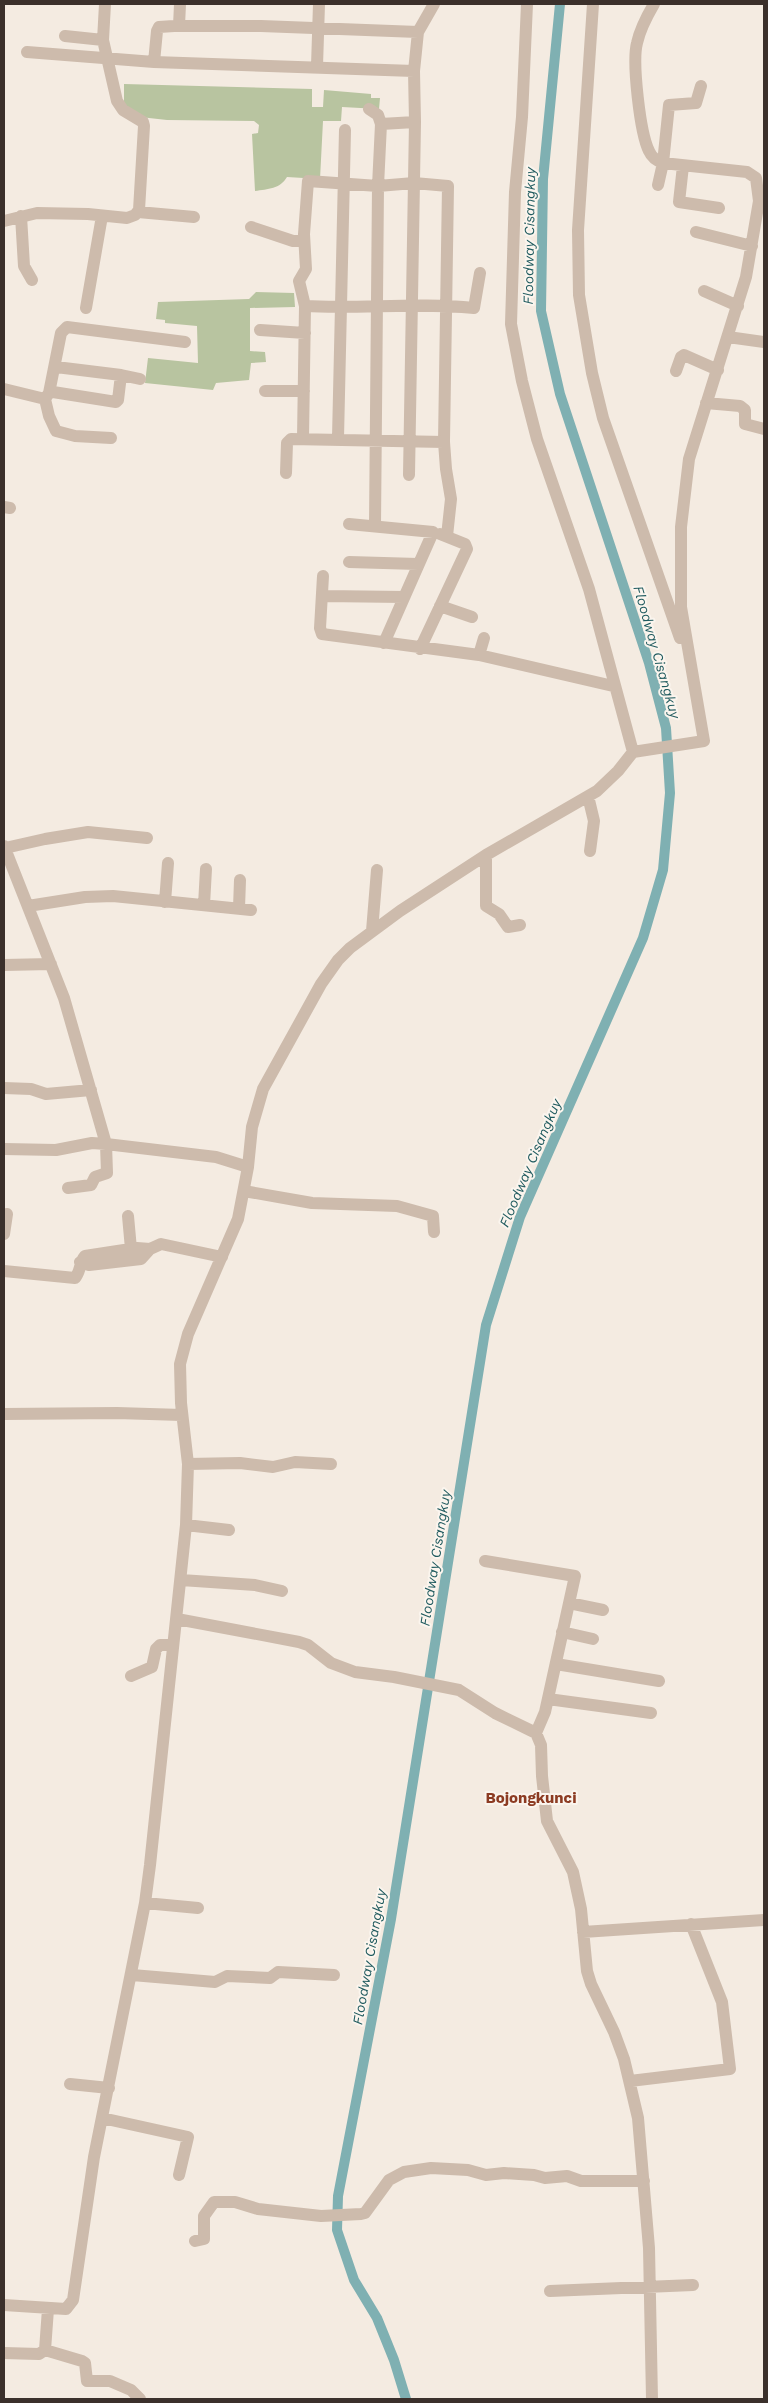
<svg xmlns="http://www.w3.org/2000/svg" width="768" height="2403" viewBox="0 0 768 2403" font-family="'Work Sans',sans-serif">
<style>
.green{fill:#b8c4a0}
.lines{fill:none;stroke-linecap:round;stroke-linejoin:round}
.canal{stroke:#7fb0b2;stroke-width:10}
.minor{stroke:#cdbbac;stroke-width:12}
.labels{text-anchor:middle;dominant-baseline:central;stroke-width:4;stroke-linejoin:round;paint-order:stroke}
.water-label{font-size:14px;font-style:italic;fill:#1f5a5e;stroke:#fbf5ee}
.quarter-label{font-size:15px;font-weight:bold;fill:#8c3b22;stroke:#fbf5ee}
</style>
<rect width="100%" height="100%" fill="#f4ebe1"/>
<!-- green -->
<path class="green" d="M124,84L312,89V107H323L324,90L371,94V98H380L379,109L342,107L341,121H323L320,179L287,177C280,189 268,189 255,191L252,134L258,133L259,125L254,121L167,120L140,117L124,106Z
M256,292L294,293L295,307L250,308V351L265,352L266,362L251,363L249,380L216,383L213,390L145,383L148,358L198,363L197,326L165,323V320L156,319L158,302L249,299Z"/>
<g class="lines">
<!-- canal -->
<path class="canal" d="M406,2399L394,2360L377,2318L354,2280L337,2230L338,2196L391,1919L486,1325L520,1217L643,938L663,870L670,793L666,728L649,663L560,394L541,311L543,179L560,4"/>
<!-- minor -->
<path class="minor" d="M180,4L179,26H261L418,32
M527,4L522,117L515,192L511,324L522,381L537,439L589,589L633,752
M593,4L578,230L579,295L592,373L603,418L680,638
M65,36L103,40
M27,52L154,62L414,71L418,32L434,4
M154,62L157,31L159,27L174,26
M317,66L319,4
M369,109L378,115L381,124L378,186L375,526
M381,124L415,122
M683,166L679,202L719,208
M658,185L663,163L669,105L696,103L701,86
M138,212L194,217
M21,216L24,266L32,280
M4,221L37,213L88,214L127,218L135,215L139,210L144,126L143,122L123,110L117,101L103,40L105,4
M251,227L293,241H304
M696,232L752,246
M704,291L738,306
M305,306C362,309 418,302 474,308L480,273
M86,308L102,216
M260,330L305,333
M728,337L764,342
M676,371L681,357L684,355L718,370
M121,375L140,379
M4,389L45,399L49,416L56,431L75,436L111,438
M265,391H304
M49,393L61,333L67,327L185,342
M45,399L49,393L53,392L116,402L118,400L121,375L56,367
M706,403L740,406L745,410V424L764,429
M303,438L305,306L299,281L306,269L304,234L308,181L378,186L414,183L448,186L444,442L446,469L451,499L447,536
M338,438L345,130
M286,473L287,443L291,439L444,442
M409,475L415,122L414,71
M4,507L10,508
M349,524L433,532L384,643
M349,562L418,564
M323,576L320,628L322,634L479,655L613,686
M323,596L404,597
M440,606L472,617
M420,649L467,549L465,544L440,534
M479,655L484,638
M588,796L594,821L590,851
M4,846L64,998L106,1144L216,1157L248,1167
M5,848L45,839L88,832L147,838
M486,855V906L499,914L508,927L520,925
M165,902L168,863
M204,905L206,869
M28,906L85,897L113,896L251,910
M239,908L240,880
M372,931L377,870
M4,965L51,964
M4,1088L31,1089L46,1094L91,1090
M4,1149L56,1150L92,1143L106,1144L107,1173L95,1177L91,1185L68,1188
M244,1191L312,1203L397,1206L433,1216L434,1232
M128,1216L131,1249
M4,1234L7,1214
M80,1262L89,1265L141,1259L150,1249L161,1244L222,1257
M4,1271L75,1278C81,1271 79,1263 85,1256L137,1248L150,1249
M4,1414L117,1413L182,1415
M188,1464L240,1463L273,1467L295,1462L331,1464
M186,1525L229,1530
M485,1561L575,1576L545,1712L536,1733
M181,1580L255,1585L282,1591
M569,1603L603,1610
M177,1619L299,1642L308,1645L331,1663L355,1672L394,1677L459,1690L495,1713L536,1733L541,1745L542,1776L547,1821L573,1872L581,1909L587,1971L591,1984L614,2032L624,2059L638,2118L649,2248L652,2399
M562,1632L593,1639
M556,1664L659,1681
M131,1676L152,1667L156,1649L160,1645H173
M548,1699L651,1713
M145,1903L198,1908
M583,1932L764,1920
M132,1975L215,1982L227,1976L270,1978L278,1972L334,1975
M630,2081L730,2069L722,2002L691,1924
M70,2084L109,2088
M102,2118L188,2137L179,2175
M195,2241L204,2239V2216L214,2202H235L258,2209L321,2216L361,2214L365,2213L389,2180L404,2172L431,2168L468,2170L486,2175L504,2173L534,2175L545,2178L567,2176L581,2181H644
M550,2291L693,2285
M4,2305L66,2309L73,2300L94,2157L145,1903L150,1865L186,1525L188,1464L181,1403L180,1364L188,1334L238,1219L248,1167L252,1127L263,1089L321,984L338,960L350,948L400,911L486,855L597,791L618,771L633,752L704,741L681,607V527L689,459L746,277L759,201L756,178L747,172L663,163C657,161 652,158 649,151C640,133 632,62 637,43C640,29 647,16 654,4
M45,2350L82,2361L85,2363L87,2381H110L131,2390L140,2399
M4,2353L39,2354L45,2350L48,2309"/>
</g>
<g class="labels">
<!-- water labels -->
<g class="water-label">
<text transform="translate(529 236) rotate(-89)">Floodway Cisangkuy</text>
<text transform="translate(657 652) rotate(74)">Floodway Cisangkuy</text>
<text transform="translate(530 1163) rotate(-67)">Floodway Cisangkuy</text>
<text transform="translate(435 1558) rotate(-81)">Floodway Cisangkuy</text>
<text transform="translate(369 1957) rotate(-80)">Floodway Cisangkuy</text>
</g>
<!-- quarter labels -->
<g class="quarter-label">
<text x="531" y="1798">Bojongkunci</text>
</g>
</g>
<!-- border -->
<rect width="768" height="2403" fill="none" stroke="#3b302b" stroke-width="10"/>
</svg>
